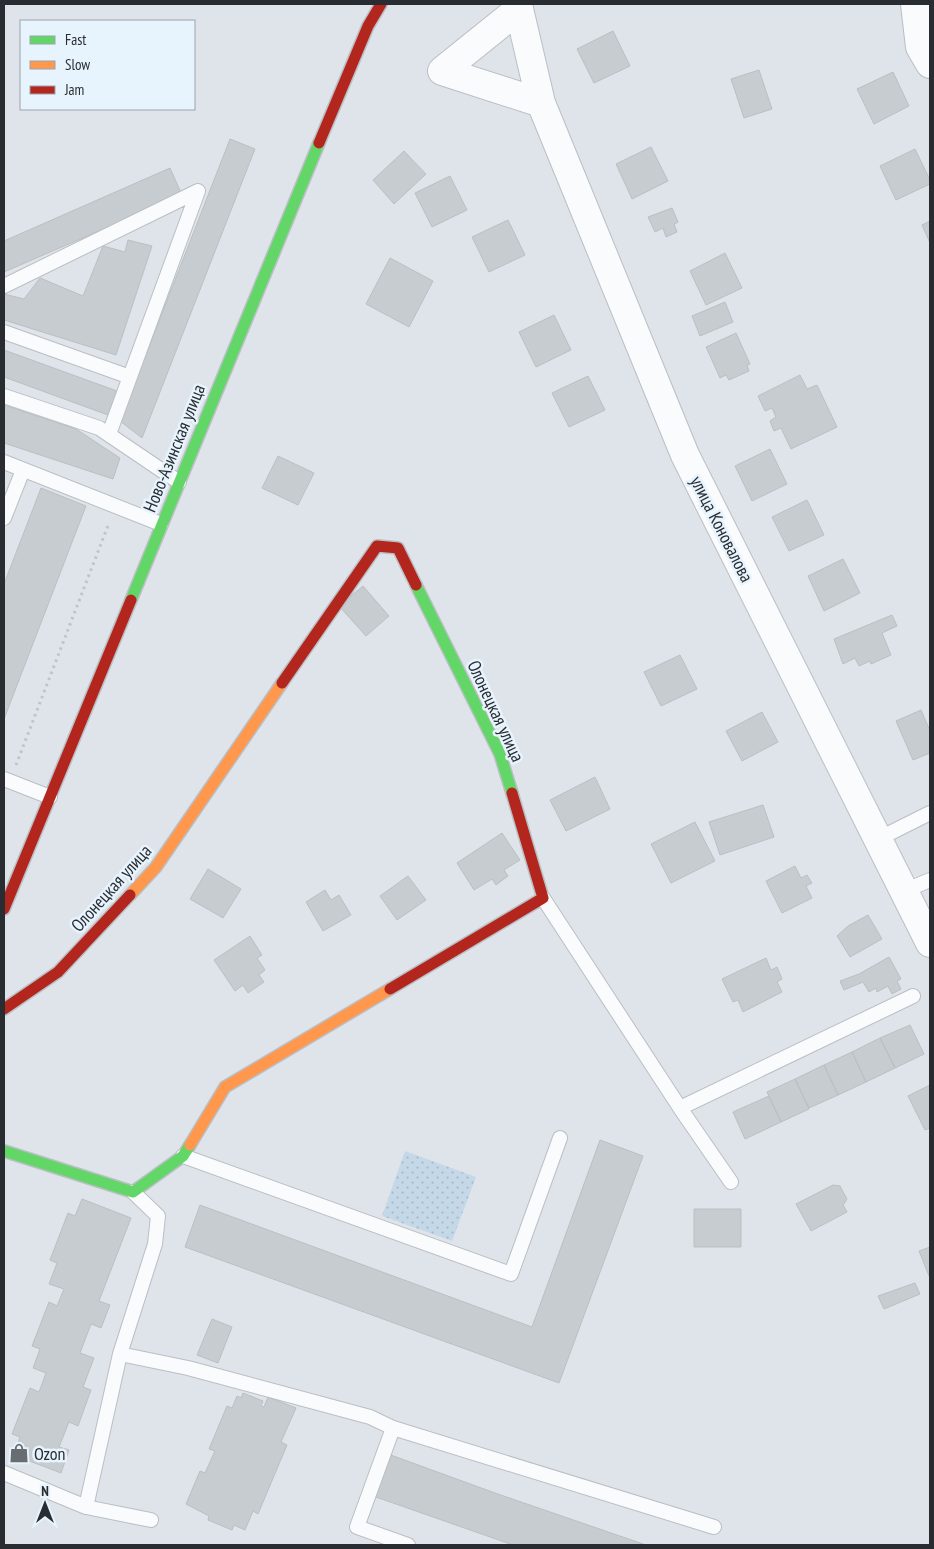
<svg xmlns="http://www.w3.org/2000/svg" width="934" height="1549" viewBox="0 0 934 1549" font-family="'PT Sans Narrow',sans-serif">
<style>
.grass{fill:url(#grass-dots)}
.building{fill:#c7ccd0;stroke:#babfc3}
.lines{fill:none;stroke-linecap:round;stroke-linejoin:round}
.lane-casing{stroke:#babfc4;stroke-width:16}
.street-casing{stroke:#babfc4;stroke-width:30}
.fast-casing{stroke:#babfc4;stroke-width:14}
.slow-casing{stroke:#babfc4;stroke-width:14}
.jam-casing{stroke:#babfc4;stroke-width:14}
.path{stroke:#c1c4c6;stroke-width:3;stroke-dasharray:2.5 4;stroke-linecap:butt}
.lane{stroke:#fafbfc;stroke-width:14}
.street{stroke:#fafbfc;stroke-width:28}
.fast{stroke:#63d668;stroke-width:11}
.slow{stroke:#ff974d;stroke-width:11}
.jam{stroke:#b3261e;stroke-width:11}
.labels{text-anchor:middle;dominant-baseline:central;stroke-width:5;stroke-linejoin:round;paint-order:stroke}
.street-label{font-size:18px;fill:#292d31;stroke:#e7f3fd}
.poi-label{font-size:18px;fill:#292d31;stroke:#e7f3fd;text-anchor:start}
</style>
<defs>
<pattern id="grass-dots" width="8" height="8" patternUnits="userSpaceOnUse" patternTransform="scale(1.25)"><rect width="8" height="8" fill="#c5d8e8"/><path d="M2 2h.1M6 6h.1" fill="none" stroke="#a9bac7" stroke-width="1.8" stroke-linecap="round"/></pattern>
</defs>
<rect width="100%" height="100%" fill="#dee4ea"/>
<!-- grass -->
<path class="grass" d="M405,1151L476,1177L452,1241L382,1216Z"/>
<!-- building -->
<path class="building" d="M613,31L630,66L594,83L577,49Z
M759,70L772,109L744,118L731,79Z
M893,72L909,106L874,124L857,89Z
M230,139L255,149L142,438L120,421Z
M651,147L668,181L632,199L616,164Z
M915,149L930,180V184L896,200L880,166Z
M404,151L426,174L394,204L373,180Z
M170,168L182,195L4,272V241Z
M450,176L467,210L432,227L415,193Z
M672,208L678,222L674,224L677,232L666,237L663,228L655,232L648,217Z
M508,220L525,255L489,272L472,237Z
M930,221V243L922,225Z
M128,240L152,246L116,355L4,320V294L24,299L40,278L83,296L103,246L125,252Z
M725,253L742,288L706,305L690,271Z
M390,258L433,281L409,327L366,304Z
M725,302L733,322L700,336L692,316Z
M554,315L571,350L536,367L519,332Z
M736,333L750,364L747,365L749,371L729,380L726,375L720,378L706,347Z
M4,350L117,391L108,415L4,377Z
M800,375L807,389L817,385L837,427L791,449L781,428L774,431L770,421L776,417L772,408L765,411L758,396Z
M588,376L605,410L569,427L552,393Z
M4,405L76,429L120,458L113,479L4,443Z
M770,449L787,484L752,501L735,466Z
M278,456L314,473L298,505L262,488Z
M41,488L86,506L4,719V584Z
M807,500L824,535L789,551L772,517Z
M843,559L860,593L824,611L808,576Z
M363,586L389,616L366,636L339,606Z
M892,615L897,626L882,633L891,655L871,664L870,661L859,666L855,658L843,664L834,639Z
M680,655L697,689L661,706L644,672Z
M921,710L930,731V753L913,760L896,721Z
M762,712L778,742L742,761L726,731Z
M595,777L610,809L566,831L550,800Z
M763,805L774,837L720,855L709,822Z
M695,822L715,861L671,883L651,844Z
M502,833L520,860L504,870L508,876L496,885L492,879L474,890L457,863Z
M795,866L801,878L807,875L812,883L806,886L812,898L782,913L766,881Z
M208,869L241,889L223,918L190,899Z
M408,876L426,900L397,920L380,896Z
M325,890L331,900L339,895L351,915L323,931L306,902Z
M868,915L882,939L850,957L837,936L848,926Z
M250,936L262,955L257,958L265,970L259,975L264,982L248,993L243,985L235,991L214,960Z
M889,957L901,979L897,981L901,989L892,994L888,986L877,992L876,988L869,992L863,982L844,990L840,981L859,974Z
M766,958L771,970L777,967L782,979L777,982L782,992L743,1012L738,1000L733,1002L722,979Z
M910,1025L924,1054L895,1068L880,1038Z
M880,1038L895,1068L866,1082L852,1052Z
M852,1052L866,1082L838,1095L824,1065Z
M824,1065L838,1095L809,1108L795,1079Z
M795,1079L809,1109L781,1122L767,1092Z
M930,1085V1128L925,1130L908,1096Z
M769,1096L781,1122L745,1139L733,1112Z
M600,1140L643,1156L559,1383L185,1247L200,1205L532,1327Z
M833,1185L840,1186L847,1199L843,1205L847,1212L811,1231L796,1204Z
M82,1199L131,1218L99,1301L110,1305L101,1328L91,1324L80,1353L94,1358L83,1387L91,1390L78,1426L69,1422L59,1447L69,1450L61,1473L14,1455L20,1437L12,1434L30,1388L39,1392L46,1373L33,1368L40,1349L32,1346L49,1302L57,1306L64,1289L49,1284L57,1263L50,1260L68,1213L75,1216Z
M694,1209H741V1247H694Z
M930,1247V1276H929L919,1251Z
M915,1283L920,1294L884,1309L878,1296Z
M212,1319L232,1327L218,1363L197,1355Z
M243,1393L263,1401L261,1406L264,1407L268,1397L296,1408L281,1442L287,1445L258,1514L253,1511L245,1530L234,1525L232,1530L208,1520L209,1516L186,1504L200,1471L205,1473L215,1451L209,1449L227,1406L232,1408L237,1396L241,1398Z
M388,1454L495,1493L646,1545H513L373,1496Z"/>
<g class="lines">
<defs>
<path id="lane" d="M4,286L198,191
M4,332L130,377
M4,396L99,428L179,482
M109,434L198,191
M4,462L161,524
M4,518L23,470
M4,779L50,797
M878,839L930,813
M904,891L930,880
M543,898L680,1108L731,1182
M680,1108L913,996
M183,1156L511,1274L560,1138
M120,1354L188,1368L370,1417L393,1428L714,1527
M393,1428L357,1527L408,1545
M4,1473L86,1507L120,1354L155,1244L158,1216L133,1192
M86,1507L151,1520"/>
<path id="street" d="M915,4L920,47L930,64
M519,9L541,103L442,71Z
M541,103L685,455L930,943"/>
<path id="fast" d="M416,585L500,754L512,793
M131,600L319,143
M4,1151L133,1192L183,1156L190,1145"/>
<path id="slow" d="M130,895L156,867L282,683
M190,1145L225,1087L390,989"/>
<path id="jam" d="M319,143L368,26L381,4
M282,683L377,546L398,548L416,585
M4,909L131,600
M390,989L543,898L512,793
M4,1009L58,972L130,895"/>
</defs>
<!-- lane casing -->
<use href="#lane" class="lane-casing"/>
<!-- street casing -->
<use href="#street" class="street-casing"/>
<!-- fast casing -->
<use href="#fast" class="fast-casing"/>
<!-- slow casing -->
<use href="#slow" class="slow-casing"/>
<!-- jam casing -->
<use href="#jam" class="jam-casing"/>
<!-- path -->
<path class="path" d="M16,765L109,523"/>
<!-- lane -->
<use href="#lane" class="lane"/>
<!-- street -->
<use href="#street" class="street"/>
<!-- fast -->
<use href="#fast" class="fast"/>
<!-- slow -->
<use href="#slow" class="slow"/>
<!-- jam -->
<use href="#jam" class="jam"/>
</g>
<!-- icons -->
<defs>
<symbol id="shop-bare" viewBox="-9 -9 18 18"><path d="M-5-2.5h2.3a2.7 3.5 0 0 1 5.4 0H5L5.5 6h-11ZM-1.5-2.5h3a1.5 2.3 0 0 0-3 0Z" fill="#686d72" stroke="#e7f3fd" stroke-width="2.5" paint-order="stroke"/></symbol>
</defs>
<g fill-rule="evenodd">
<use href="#shop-bare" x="5" y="1439" width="28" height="28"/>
</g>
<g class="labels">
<!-- street labels -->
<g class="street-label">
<text transform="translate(174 448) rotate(-68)">Ново-Азинская улица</text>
<text transform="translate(722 529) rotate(63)">улица Коновалова</text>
<text transform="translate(496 711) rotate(65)">Олонецкая улица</text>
<text transform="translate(111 888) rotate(-48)">Олонецкая улица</text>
</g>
<!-- poi labels -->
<g class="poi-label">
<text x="34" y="1453">Ozon</text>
</g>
</g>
<!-- border -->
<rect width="934" height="1549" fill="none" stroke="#292d31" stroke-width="10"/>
<!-- legend -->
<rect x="20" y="20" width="175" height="90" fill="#e7f3fd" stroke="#9ba4ab"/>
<rect x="30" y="36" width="25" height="8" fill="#63d668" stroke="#9ba4ab"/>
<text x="65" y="45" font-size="15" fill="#292d31">Fast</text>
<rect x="30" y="61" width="25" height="8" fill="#ff974d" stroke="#9ba4ab"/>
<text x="65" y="70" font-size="15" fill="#292d31">Slow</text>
<rect x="30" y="86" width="25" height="8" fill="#b3261e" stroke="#9ba4ab"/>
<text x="65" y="95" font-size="15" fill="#292d31">Jam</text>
<!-- north arrow -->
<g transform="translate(45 1504)" stroke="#e7f3fd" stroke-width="4" paint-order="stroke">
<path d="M0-4L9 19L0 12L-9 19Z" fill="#292d31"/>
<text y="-8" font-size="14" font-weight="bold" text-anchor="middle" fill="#292d31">N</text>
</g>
</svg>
